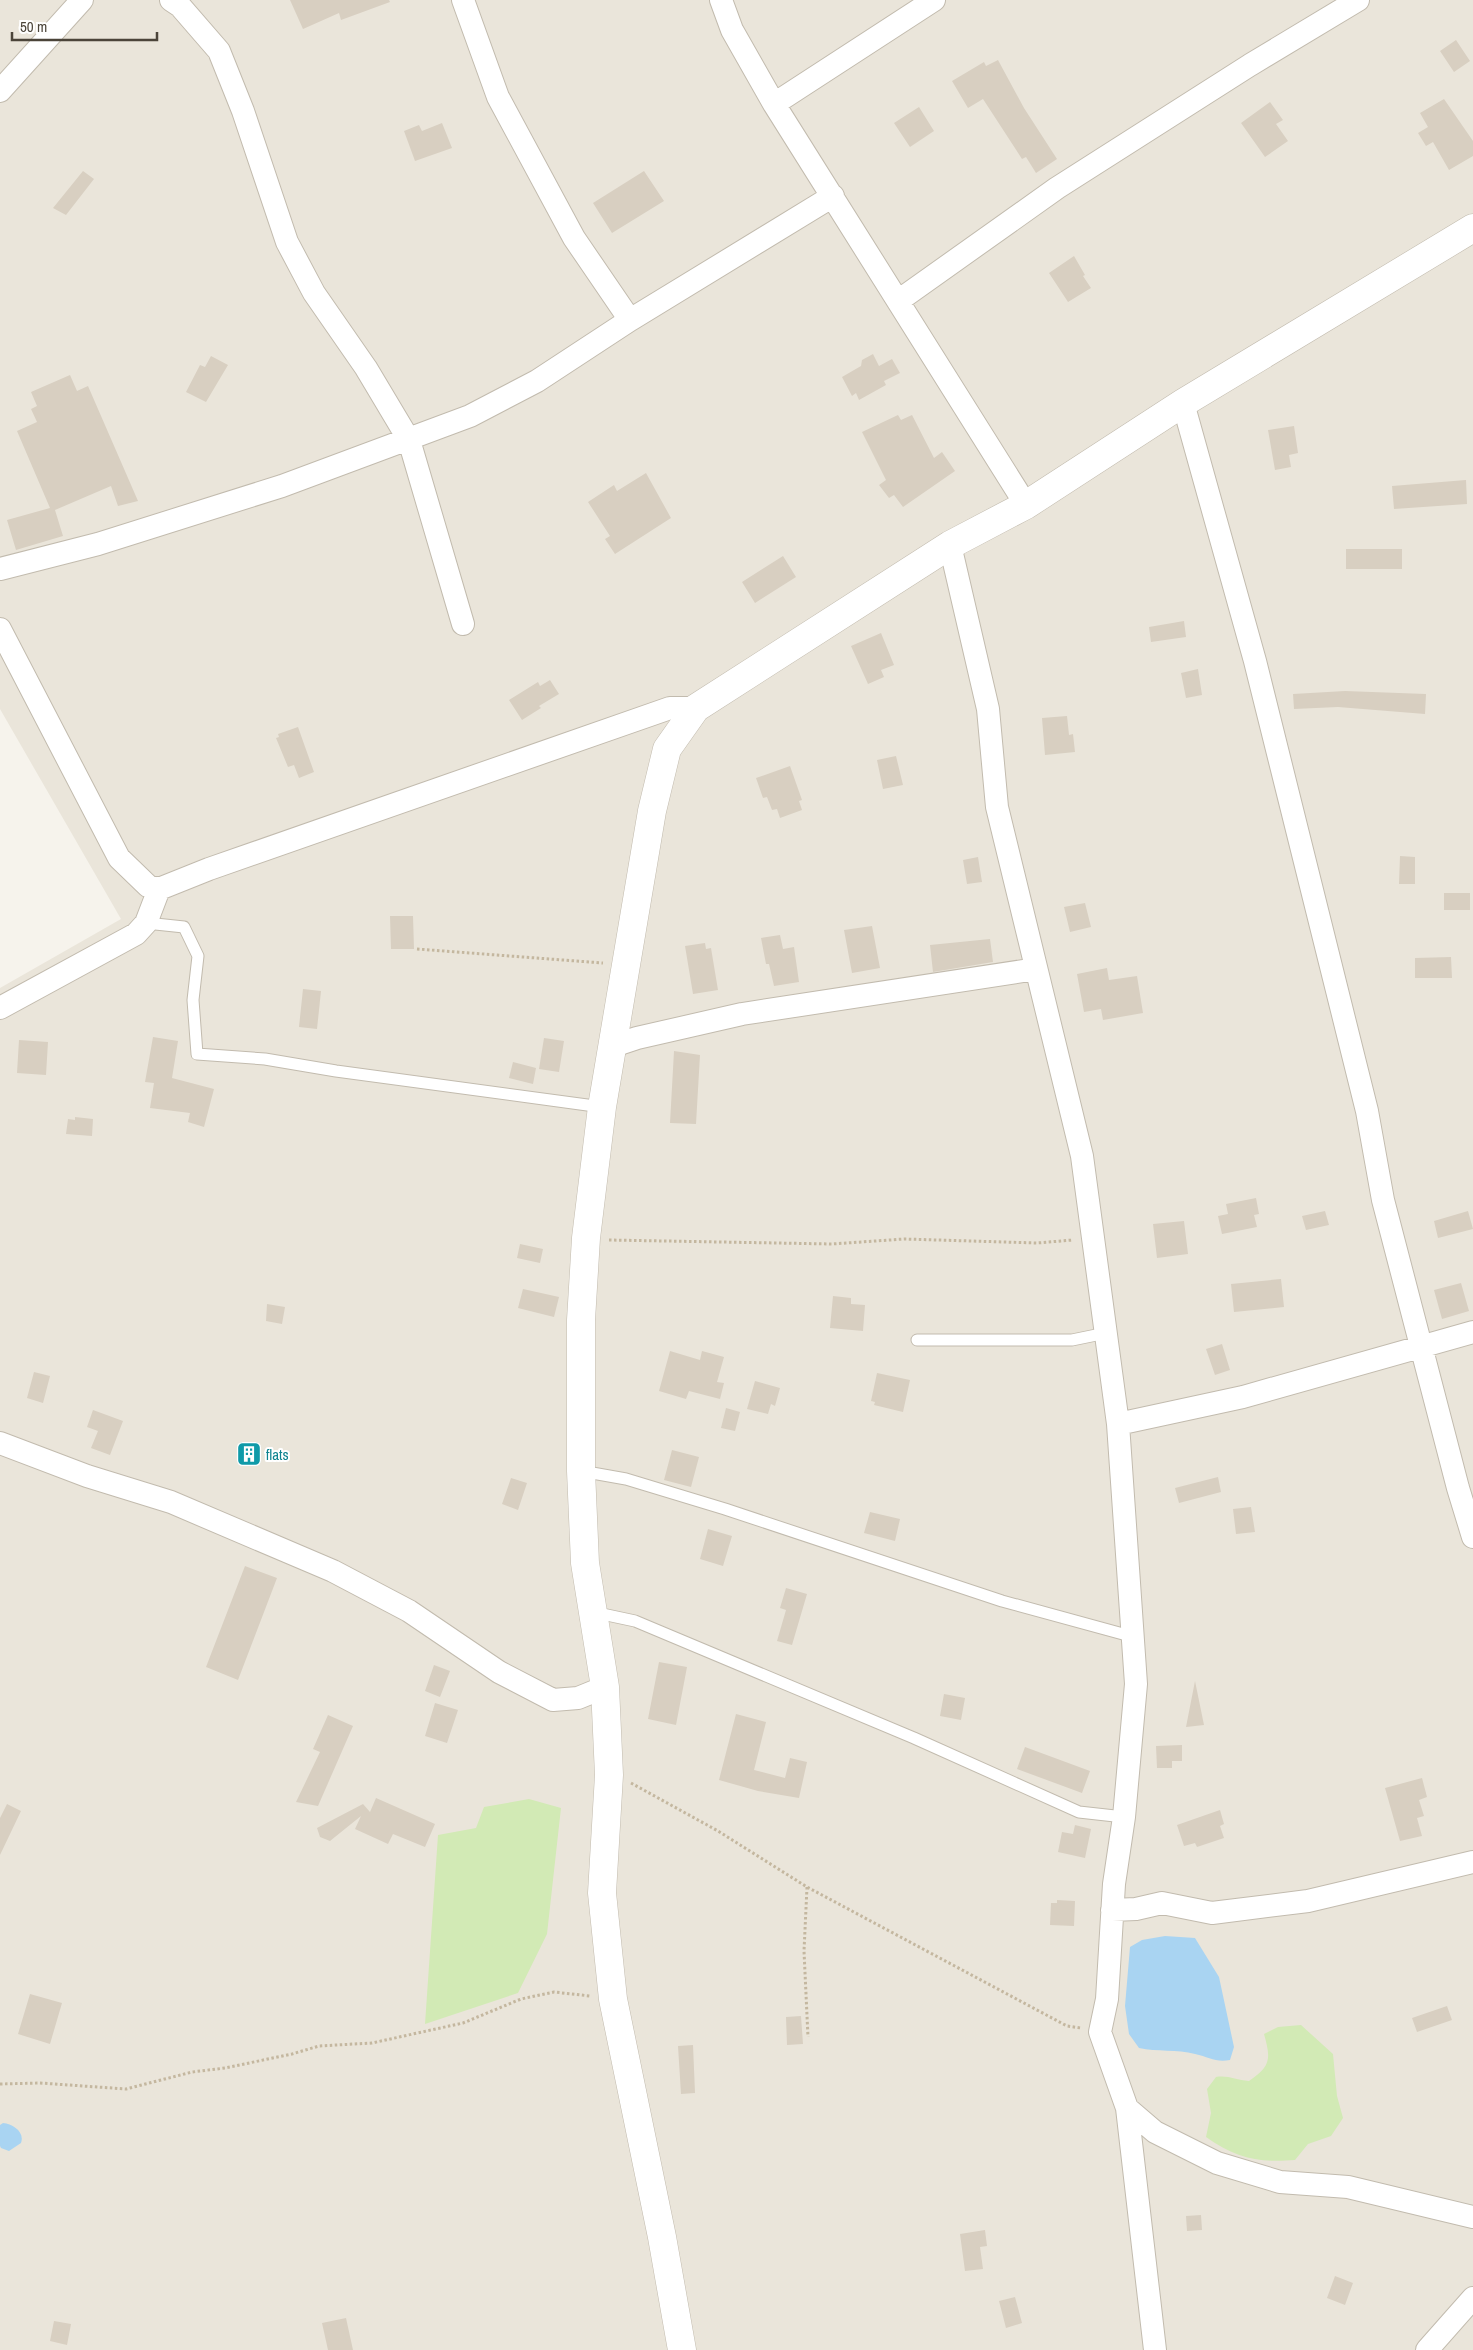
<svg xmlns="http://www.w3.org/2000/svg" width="1473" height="2350" viewBox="0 0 1473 2350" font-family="'Archivo Narrow',sans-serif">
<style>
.residential{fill:#eae5da}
.green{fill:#d2eab5}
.water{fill:#a9d4f2}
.building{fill:#d8cfc1}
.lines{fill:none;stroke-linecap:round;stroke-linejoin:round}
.service-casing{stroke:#c2bbae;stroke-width:13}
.minor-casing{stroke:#c2bbae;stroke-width:24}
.tertiary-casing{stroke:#c2bbae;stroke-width:29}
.path{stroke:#c4b79f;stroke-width:3;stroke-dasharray:2.5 2.5;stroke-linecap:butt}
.service{stroke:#fff;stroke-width:11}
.minor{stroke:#fff;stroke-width:22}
.tertiary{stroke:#fff;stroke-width:28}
.labels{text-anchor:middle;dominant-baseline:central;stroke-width:4;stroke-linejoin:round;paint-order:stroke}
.culture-label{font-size:15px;fill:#0d838f;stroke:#fff;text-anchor:start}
</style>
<rect width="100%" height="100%" fill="#f6f3ec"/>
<!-- residential -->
<path class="residential" d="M0,0H1473V2350H0V988L121,919L0,709Z"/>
<!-- green -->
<path class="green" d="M529,1799L561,1808L547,1934L518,1993L425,2024L438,1835L476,1828L484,1807Z
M1301,2025L1333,2054L1337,2096L1343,2118L1331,2136L1308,2144L1295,2160C1258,2163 1236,2158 1206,2137L1211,2113L1207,2089L1216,2077C1228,2075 1236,2080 1249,2081C1271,2066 1271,2059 1264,2034L1278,2027Z"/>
<!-- water -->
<path class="water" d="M1165,1936L1195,1938L1219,1977L1234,2047L1230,2060C1216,2063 1209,2057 1195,2054C1177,2049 1157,2052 1139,2048L1129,2034L1125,2006L1130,1947L1142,1940Z
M3,2123C13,2124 25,2132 21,2143L9,2151L1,2148L0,2146V2125Z"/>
<!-- building -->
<path class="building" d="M290,0H389L390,2L341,20L339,13L303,29Z
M1456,40L1470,61L1454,72L1440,51Z
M998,60L1024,108L1057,159L1036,173L1026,157L1022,159L983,99L968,108L952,81L984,62L986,66Z
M1444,99L1473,141V156L1449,170L1433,142L1426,146L1418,133L1428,127L1420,113Z
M1270,102L1283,120L1276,124L1288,141L1265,157L1241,123Z
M919,107L934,131L910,147L894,123Z
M442,123L452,148L415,161L404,131L419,125L422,131Z
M83,171L94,179L66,215L53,208Z
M644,171L664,201L612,233L593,203Z
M1074,256L1085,275L1083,276L1091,288L1068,302L1049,273Z
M873,354L879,366L892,359L900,373L884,381L886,385L859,400L856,393L852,396L842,377L861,366L862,360Z
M211,356L228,365L206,402L186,392L200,365L205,367Z
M70,375L77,391L88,386L138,501L118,506L111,486L55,510L63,536L16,550L7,520L50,508L17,431L37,422L31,409L37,406L31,392Z
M898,415L901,420L912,415L934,458L942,452L955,471L903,507L894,495L889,498L879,485L886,480L862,432Z
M1294,426L1298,453L1289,455L1291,467L1275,470L1268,430Z
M646,473L671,518L615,554L605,539L610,536L588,502L614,485L617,491Z
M1466,480L1467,504L1394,509L1392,486Z
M1346,549H1402V569H1346Z
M783,556L796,577L755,603L742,582Z
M1184,621L1186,637L1151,642L1149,627Z
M881,633L894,665L881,670L884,677L868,684L851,646Z
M1198,669L1202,695L1186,698L1181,673Z
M550,680L559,694L539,706L541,708L522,720L509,700L538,682L540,686Z
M1345,691L1426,694L1425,714L1338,707L1294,709L1293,694Z
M1067,716L1069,735L1073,734L1075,752L1045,755L1042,718Z
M298,727L314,772L299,778L294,765L288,767L276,738L279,737L278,734Z
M896,756L903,785L883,789L877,760Z
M790,766L802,800L799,801L802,810L780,818L777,809L772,810L767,797L763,798L756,778Z
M1400,856L1415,857V884H1399Z
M978,857L982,882L967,884L963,860Z
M1444,893H1470V910H1444Z
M1085,903L1091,927L1070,932L1064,907Z
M390,916H413L414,949H391Z
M872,926L880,968L852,973L844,930Z
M780,935L783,949L794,947L799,982L774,986L769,964H766L761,938Z
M990,939L993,962L933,972L930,945Z
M705,943L706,949L711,948L718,990L693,994L685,946Z
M1451,957L1452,978H1415V958Z
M1107,968L1109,980L1137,976L1143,1013L1103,1020L1101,1009L1084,1012L1077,974Z
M303,989L321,991L317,1029L299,1027Z
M153,1037L178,1041L172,1078L214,1089L204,1127L188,1122L190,1113L150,1108L154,1083L145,1082Z
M544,1038L564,1041L559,1072L539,1069Z
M19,1040L48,1042L46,1075L17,1073Z
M674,1051L700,1055L696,1124L670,1123Z
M513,1062L536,1068L533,1084L509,1078Z
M75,1117L93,1119L92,1136L66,1134L68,1119L75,1120Z
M1256,1198L1259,1214L1254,1215L1257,1227L1222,1234L1218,1216L1228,1214L1226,1204Z
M1325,1211L1329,1225L1306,1230L1302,1216Z
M1468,1211L1473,1229L1438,1238L1434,1221Z
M1184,1221L1188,1254L1157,1258L1153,1224Z
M520,1244L543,1249L540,1263L517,1258Z
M1281,1279L1284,1307L1234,1312L1231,1284Z
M1461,1283L1469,1311L1442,1319L1434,1290Z
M523,1289L559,1297L554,1317L518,1308Z
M833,1296L851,1298V1304L865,1305L863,1331L830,1328Z
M267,1304L285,1307L282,1324L266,1321Z
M1222,1344L1230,1370L1215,1375L1206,1349Z
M670,1351L700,1360L702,1351L724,1357L717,1382L724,1383L720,1399L689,1391L686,1399L659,1391Z
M34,1372L50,1376L43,1403L27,1398Z
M877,1373L910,1380L903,1412L874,1405L875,1402L871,1401Z
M755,1381L780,1388L775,1406L771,1404L768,1414L747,1409Z
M726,1408L740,1412L735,1431L721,1428Z
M93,1410L123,1421L110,1455L91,1448L98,1431L87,1427Z
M672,1450L699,1457L691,1487L664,1480Z
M1218,1477L1221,1492L1179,1503L1175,1488Z
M511,1478L527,1483L518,1510L502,1504Z
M1251,1507L1255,1532L1236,1534L1233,1509Z
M870,1512L900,1519L895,1541L864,1533Z
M708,1529L732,1536L723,1566L700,1559Z
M245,1566L277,1578L238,1680L206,1667Z
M786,1588L807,1594L792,1645L777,1641L786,1610L780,1608Z
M659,1662L687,1667L676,1725L648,1719Z
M434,1665L450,1671L440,1697L425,1691Z
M1195,1681L1204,1725L1186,1727Z
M944,1694L965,1698L961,1720L940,1716Z
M435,1703L458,1710L447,1743L425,1736Z
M736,1714L766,1722L754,1770L785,1778L790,1758L807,1762L799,1798L758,1791L719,1780Z
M328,1715L353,1726L318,1806L296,1802L320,1752L313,1749Z
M1182,1745V1761H1172V1768H1157L1156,1746Z
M1025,1747L1090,1771L1082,1793L1017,1769Z
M1422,1778L1427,1797L1419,1800L1424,1816L1417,1818L1422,1836L1400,1841L1385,1788Z
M376,1798L435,1824L425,1847L393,1834L388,1844L355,1829L361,1816L330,1841L320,1837L317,1828L363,1804L370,1812Z
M7,1804L21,1811L0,1855V1818Z
M1220,1810L1224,1824L1220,1826L1224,1838L1197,1847L1195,1843L1184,1846L1177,1825Z
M1075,1825L1091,1829L1085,1858L1058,1852L1062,1832L1073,1834Z
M1057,1900L1075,1901L1074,1926L1050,1925L1051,1903H1057Z
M30,1994L62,2003L50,2044L18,2034Z
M1447,2006L1452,2020L1417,2032L1412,2018Z
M801,2016L803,2044L787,2045L786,2017Z
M693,2045L695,2093L681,2094L678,2046Z
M1201,2215L1202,2230L1187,2231L1186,2216Z
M985,2230L987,2246L980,2247L983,2269L965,2271L960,2234Z
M1335,2276L1353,2283L1345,2305L1327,2298Z
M1015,2297L1022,2323L1006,2328L999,2301Z
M346,2318L353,2350H328L322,2323Z
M54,2321L71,2324L67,2345L50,2341Z"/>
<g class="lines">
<defs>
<path id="service" d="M146,923L184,927L198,956L193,1000L197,1054L265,1059L336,1071L602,1107
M917,1340H1072L1106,1333
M581,1471L626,1479L725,1509L1002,1601L1134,1637
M593,1612L635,1621L914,1738L1079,1812L1124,1817"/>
<path id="minor" d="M171,0L180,6L219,51L243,111L287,242L314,293L366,368L409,440L463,624
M463,0L498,97L574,238L630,320
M721,0L732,30L774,104L1026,505
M0,91L82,0
M774,104L934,0
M898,301L1057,188L1250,65L1358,0
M1183,403L1255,661L1367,1111L1383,1200L1458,1488L1473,1537
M950,545L988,709L997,807L1082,1156L1118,1424L1136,1684L1124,1817L1114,1884L1107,1999L1100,2032L1127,2108L1155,2350
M0,569L98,544L282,486L470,416L537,381L630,320L833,196
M0,629L119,858L148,886L159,889L209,869L670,708H696
M0,1008L136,934L146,923L159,889
M610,1047L637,1038L742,1014L1036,969
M1118,1424L1243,1397L1473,1332
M0,1443L87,1476L171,1502L333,1571L409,1611L499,1672L553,1700L578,1698L605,1687
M1112,1910L1136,1909L1162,1903L1212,1913L1308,1901L1473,1862
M1127,2108L1155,2132L1217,2163L1280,2182L1348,2187L1473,2217
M1427,2350L1473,2298"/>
<path id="tertiary" d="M682,2350L662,2237L613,1999L602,1893L609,1775L605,1687L585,1563L581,1471V1320L586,1238L602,1107L652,811L667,749L696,708L950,545L1026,505L1183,403L1473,228"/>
</defs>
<!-- service casing -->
<use href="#service" class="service-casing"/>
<!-- minor casing -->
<use href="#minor" class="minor-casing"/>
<!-- tertiary casing -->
<use href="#tertiary" class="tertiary-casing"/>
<!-- path -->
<path class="path" d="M417,949L603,963
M609,1240L832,1244L904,1239L1037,1243L1073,1240
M631,1783L718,1831L807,1887L1067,2026L1081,2028
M807,1887L804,1951L808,2037
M0,2084L40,2083L126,2089L192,2072L225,2068L292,2054L319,2046L372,2043L463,2023L521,1999L554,1992L590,1996"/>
<!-- service -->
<use href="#service" class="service"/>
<!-- minor -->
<use href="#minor" class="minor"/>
<!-- tertiary -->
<use href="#tertiary" class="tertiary"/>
</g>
<!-- icons -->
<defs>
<symbol id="building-square" viewBox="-11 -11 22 22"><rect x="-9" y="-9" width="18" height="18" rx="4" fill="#0f9aa8" stroke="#fff"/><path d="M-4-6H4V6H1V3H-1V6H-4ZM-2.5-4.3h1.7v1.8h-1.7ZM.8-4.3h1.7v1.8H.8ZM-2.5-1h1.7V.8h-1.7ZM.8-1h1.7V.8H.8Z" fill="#fff"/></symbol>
</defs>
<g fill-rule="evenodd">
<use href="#building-square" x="235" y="1440" width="28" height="28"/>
</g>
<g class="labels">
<!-- culture labels -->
<g class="culture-label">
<text x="266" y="1454">flats</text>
</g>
</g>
<!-- scale -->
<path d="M12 32v8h145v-8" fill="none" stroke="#4b4439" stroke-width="2.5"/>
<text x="20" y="32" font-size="15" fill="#4b4439" stroke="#ffffff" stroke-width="4" paint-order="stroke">50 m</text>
</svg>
